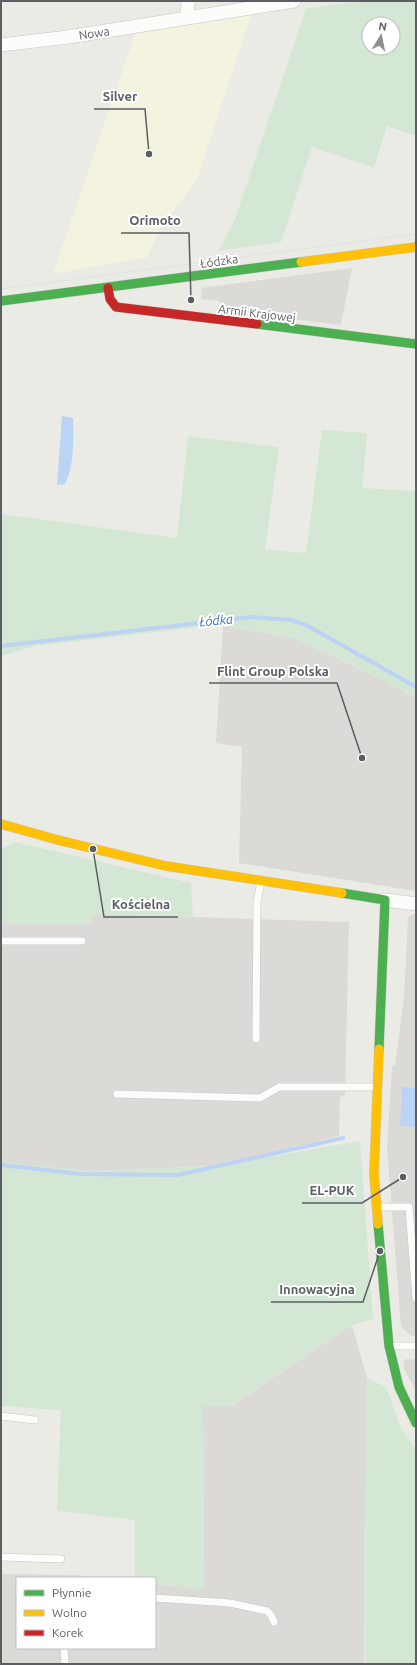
<svg xmlns="http://www.w3.org/2000/svg" width="417" height="1665" viewBox="0 0 417 1665" font-family="Ubuntu,sans-serif">
<style>
.commercial{fill:#f4f3df}
.industrial{fill:#dbdad6}
.green{fill:#d4e7d4;fill-rule:evenodd}
.water{fill:#bbd3f4}
.lines{fill:none;stroke-linecap:round;stroke-linejoin:round}
.stream{stroke:#bbd3f4;stroke-width:4}
.lane-casing{stroke:#c7c8c6;stroke-width:8}
.street-casing{stroke:#c7c8c6;stroke-width:14}
.fast-casing{stroke:#c8c8c7;stroke-width:10}
.slow-casing{stroke:#c8c8c7;stroke-width:10}
.jam-casing{stroke:#c8c8c7;stroke-width:10}
.lane{stroke:#fcfcfb;stroke-width:7}
.street{stroke:#fcfcfb;stroke-width:13}
.fast{stroke:#4caf50;stroke-width:9}
.slow{stroke:#ffc107;stroke-width:9}
.jam{stroke:#c62828;stroke-width:9}
.tram{stroke:#e2e2e2;stroke-width:1}
.labels{text-anchor:middle;dominant-baseline:central;stroke-width:4;stroke-linejoin:round;paint-order:stroke}
.street-label{font-size:12px;fill:#5b5e63;stroke:#fff}
.water-label{font-size:13px;font-style:italic;fill:#4971bd;stroke:#fff}
.leader{fill:none;stroke:#5b5e63;stroke-width:1.5}
.callout-dot{fill:#5b5e63;stroke:#fff;stroke-width:1.5}
.callout-label{font-size:13px;text-anchor:middle;font-weight:bold;fill:#5b5e63;stroke:#fff;stroke-width:4;stroke-linejoin:round;paint-order:stroke}
</style>
<rect width="100%" height="100%" fill="#ebebe5"/>
<!-- commercial -->
<path class="commercial" d="M251,15L197,180L160,228L148,257L53,274L135,34Z"/>
<!-- industrial -->
<path class="industrial" d="M352,268L341,325L219,310L220,301L202,299L201,288Z
M223,626L294,638L387,682L416,698V891L239,863L242,747L216,743Z
M416,913V1336H411L401,1326L387,1147L392,1066H395L404,998L408,917Z
M92,914L349,922L345,1095L340,1098L339,1136L216,1166L90,1171L1,1163L2,924H92Z
M352,1325L367,1378L364,1664H1V1574L75,1575L101,1578H17V1648H155V1584L204,1589L203,1406L232,1405Z
M406,1359L416,1360V1391L404,1369V1361Z"/>
<!-- green -->
<path class="green" d="M367,1H416V136L387,126L374,168L312,147L281,242L218,251L234,222L306,8ZM369,24H393V48H369Z
M322,430L367,433L362,488L416,491V698L387,682L294,638L216,625L35,646L1,656V514L177,538L188,436L279,447L265,549L306,553Z
M15,842L191,883L193,917L92,914V924H2L1,848Z
M360,1141L373,1319L352,1325L231,1405L203,1406L204,1589L155,1584V1578H135V1520L57,1511L61,1410L1,1406V1162L90,1171L216,1166Z
M367,1378L386,1387L401,1428L416,1449V1664H365Z"/>
<!-- water -->
<path class="water" d="M62,416L73,418C73,440 75,464 65,484L57,485Z
M402,1087L416,1088V1127L400,1126Z"/>
<g class="lines">
<!-- stream -->
<path class="stream" d="M1,646L251,617L291,620L308,626L416,687
M1,1165L81,1174L178,1175L343,1138"/>
<defs>
<path id="lane" d="M1,941H82
M256,1039L257,902L261,881
M117,1094L260,1098L279,1087H376
M377,1207H409L416,1298
M389,1346H416
M1,1416L35,1420
M1,1557L61,1559
M155,1598L230,1603L267,1611L271,1615L274,1622
M64,1648L65,1664"/>
<path id="street" d="M187,18L188,1
M1,45L68,37L294,1
M385,900L416,904"/>
<path id="fast" d="M1,301L301,262
M257,324L416,344
M342,893L385,900L379,1049
M378,1224L389,1346L399,1387L416,1423"/>
<path id="slow" d="M301,262L416,247
M1,824L58,840L166,866L342,893
M378,1224L374,1173L379,1049"/>
<path id="jam" d="M108,288L110,299L116,307L257,324"/>
</defs>
<!-- lane casing -->
<use href="#lane" class="lane-casing"/>
<!-- street casing -->
<use href="#street" class="street-casing"/>
<!-- fast casing -->
<use href="#fast" class="fast-casing"/>
<!-- slow casing -->
<use href="#slow" class="slow-casing"/>
<!-- jam casing -->
<use href="#jam" class="jam-casing"/>
<!-- lane -->
<use href="#lane" class="lane"/>
<!-- street -->
<use href="#street" class="street"/>
<!-- fast -->
<use href="#fast" class="fast"/>
<!-- slow -->
<use href="#slow" class="slow"/>
<!-- jam -->
<use href="#jam" class="jam"/>
<!-- tram -->
<path class="tram" d="M1,289L416,234"/>
</g>
<g class="labels">
<!-- street labels -->
<g class="street-label">
<text transform="translate(94 33) rotate(-9)">Nowa</text>
<text transform="translate(219 261) rotate(-8)">Łódzka</text>
<text transform="translate(257 313) rotate(7)">Armii Krajowej</text>
</g>
<!-- water labels -->
<g class="water-label">
<text transform="translate(216 620) rotate(-5)">Łódka</text>
</g>
</g>
<!-- callouts -->
<path class="leader" d="M149 154L145 109H94M191 300L189 233H121M362 758L337 683H209M93 849L104 917H178M403 1177L362 1203H302M380 1251L363 1302H271"/>
<g class="callout-dot">
<circle cx="149" cy="154" r="4"/>
<circle cx="191" cy="300" r="4"/>
<circle cx="362" cy="758" r="4"/>
<circle cx="93" cy="849" r="4"/>
<circle cx="403" cy="1177" r="4"/>
<circle cx="380" cy="1251" r="4"/>
</g>
<g class="callout-label">
<text x="120" y="101">Silver</text>
<text x="155" y="225">Orimoto</text>
<text x="273" y="676">Flint Group Polska</text>
<text x="141" y="909">Kościelna</text>
<text x="332" y="1195">EL-PUK</text>
<text x="317" y="1294">Innowacyjna</text>
</g>
<!-- border -->
<rect width="417" height="1665" fill="none" stroke="#5b5e63" stroke-width="4"/>
<!-- legend -->
<rect x="16" y="1577" width="140" height="72" fill="#ffffff" stroke="#bdbfc1"/>
<rect x="24" y="1590" width="20" height="6" fill="#4caf50" stroke="#bdbfc1"/>
<text x="52" y="1597" font-size="12" fill="#5b5e63">Płynnie</text>
<rect x="24" y="1610" width="20" height="6" fill="#ffc107" stroke="#bdbfc1"/>
<text x="52" y="1617" font-size="12" fill="#5b5e63">Wolno</text>
<rect x="24" y="1630" width="20" height="6" fill="#c62828" stroke="#bdbfc1"/>
<text x="52" y="1637" font-size="12" fill="#5b5e63">Korek</text>
<!-- north arrow -->
<g transform="translate(381 36) rotate(10)"><circle r="19" fill="#ffffff" stroke="#bdbfc1"/>
<path d="M0-3L7 15L0 10L-7 15Z" fill="#8d8f90"/>
<text y="-6" font-size="11" font-weight="bold" text-anchor="middle" fill="#5b5e63">N</text>
</g>
</svg>
